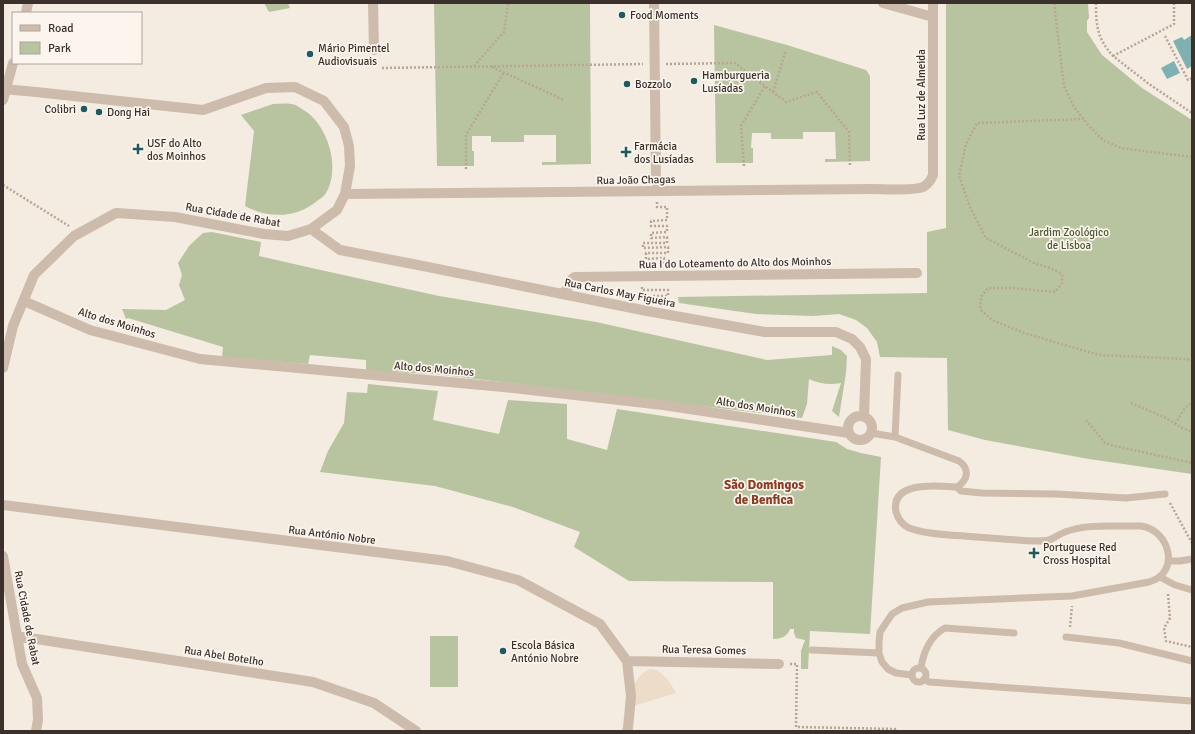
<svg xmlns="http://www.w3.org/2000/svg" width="1195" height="734" viewBox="0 0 1195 734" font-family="Signika,sans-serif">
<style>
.green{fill:#b8c4a0}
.plaza{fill:#ecdcc8}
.water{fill:#7fb0b2}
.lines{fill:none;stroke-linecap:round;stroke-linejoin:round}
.path{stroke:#b9a596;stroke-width:2.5;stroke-dasharray:2 2;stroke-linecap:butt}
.service{stroke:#cdbbac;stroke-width:7}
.pedestrian{stroke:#cdbbac;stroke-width:10}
.minor{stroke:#cdbbac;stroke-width:10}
.poi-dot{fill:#1f5a5e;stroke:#fbf5ee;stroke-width:1.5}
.labels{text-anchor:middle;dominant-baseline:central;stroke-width:3.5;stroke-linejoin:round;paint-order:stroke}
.poi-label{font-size:11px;fill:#3b302b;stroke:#fbf5ee;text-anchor:start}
.street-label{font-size:11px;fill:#3b302b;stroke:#fbf5ee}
.park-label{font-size:11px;fill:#4a5a2e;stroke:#fbf5ee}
.quarter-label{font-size:13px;font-weight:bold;fill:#8c3b22;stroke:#fbf5ee}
</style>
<rect width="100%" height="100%" fill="#f4ebe1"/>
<!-- green -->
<path class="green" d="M264,3H288L290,8L269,12Z
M434,3H590L591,164L542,165V162H556V135H524V142H491V136H472V151H474V166H437Z
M946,3H1088L1089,18L1087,21V32L1102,55L1142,88L1192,120V474L1089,459L985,440L948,430L947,358L880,357L877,342L867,328L856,320L839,314L813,316L756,314L679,303L678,297L927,293V232L946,228Z
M714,25L787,45L866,70L870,76V161L825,162V159H836L835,132H803V139H771V133H752L751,148H753V163H716Z
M273,104C279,104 285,103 291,104C295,104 299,107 302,109C328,124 341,167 326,193C324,196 320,199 317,201C297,218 268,219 245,206L254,131L241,115Z
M212,232L261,242L259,256L316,269L439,296L596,322L767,360L832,355V346L841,350L847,356L846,373L839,417L832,411L841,383C830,385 820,384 809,379L807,404L802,418L434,374L366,371V360L310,355L308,364L222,357L223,347L128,318L126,319L122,309H124L166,310L185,300L179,285L182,275L178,263L189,246L203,233Z
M368,384L438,391L433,420L499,434L508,400L567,404V439L607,450L617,409L836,442L847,449L861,453L881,457L870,634L810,631L808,669H801V651L805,640L796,638L794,633V629H790C788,636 781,639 773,639V582L629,581L574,547L580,532L513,507L435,486L320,472L328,451L344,423L347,392L367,393Z
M430,636H458V687H430Z"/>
<!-- plaza -->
<path class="plaza" d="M650,669L657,670L669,681L676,693L633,706L634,684L639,677L645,672Z"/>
<!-- water -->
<path class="water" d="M1192,35V66L1187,69L1173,41L1182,37L1184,40Z
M1174,61L1180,73L1167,79L1161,68Z"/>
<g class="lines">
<!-- path -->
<path class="path" d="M1054,3L1064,86L1074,107L1089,126L1103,140L1121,148L1192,157
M1096,3C1096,26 1097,38 1113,56L1149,84L1192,113
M1165,36L1188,80L1192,78
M1113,56L1174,24V3
M666,64L735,63L786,102L817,92L849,132L850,166
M474,66L504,32L508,3
M492,67L564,100
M382,68L643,64
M773,92L786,50
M1084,119L977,123L966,144L959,176L970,207L986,238L1034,263L1050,268L1062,274V283L1055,292L1013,288H988L981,297L980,309L992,320L1024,333L1099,355L1185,359L1192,360
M744,166L741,126L765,86
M466,169V135L504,72
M3,185L69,226
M657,202V207H667V220L651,221V226H667V232L651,233V238L667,237V243H643V248L668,247V253H646V259L664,258V264
M642,287V290H668V296H650L649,299
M1131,403L1166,418L1180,427L1192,432
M1086,420L1105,443L1115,446L1192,463
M1175,424L1185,408L1192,403
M1170,503L1192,543
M1168,594L1170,618L1164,628L1166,641L1192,647
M1070,627L1072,606
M790,664H797L796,727L895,729V731"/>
<!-- service -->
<path class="service" d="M871,433L895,437L959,461C970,469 968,480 957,487
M895,437L898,375
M1169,561H1180L1192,559
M1160,577L1175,585L1192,590
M1066,637L1119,643L1192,661
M812,650L879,653
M921,668C923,653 930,636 945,628L1014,633
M912 675a7 7 0 1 1 14 0a7 7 0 1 1-14 0Z
M912,675L896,673L888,669L882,662L879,653V643L880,632L892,614L902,608L928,602L1072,596L1149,582C1181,573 1170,530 1141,526C1135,526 1128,526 1122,526C1104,526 1083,525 1065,532C1059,534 1055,538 1049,540C1045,541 1041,541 1037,541C1012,540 988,538 964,536C947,535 925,534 909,528C903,525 898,519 896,512C890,480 939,486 957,487L961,491L982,493L1056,494L1126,498L1165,494
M924,679L929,682L1192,701"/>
<!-- pedestrian -->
<path class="pedestrian" d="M654,3L656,182"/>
<!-- minor -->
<path class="minor" d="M373,3L374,50
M883,3L933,17
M26,13L28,3
M3,89L36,92L203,110L266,88L295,87L324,101L344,127L349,146L350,166L345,194L337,210L311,229L288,236L264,234L175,217L116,213L74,236L34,275L13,326L3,368
M3,100L13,63
M345,194L872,189C884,189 914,191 923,187C929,184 931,180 933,175V3
M311,229L340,250L413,264L647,311L765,332H836L852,339L860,347L866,359L864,416
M562,294C564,292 567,290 568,287C571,282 570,279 575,277L917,273
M24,301L90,330L200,359L503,387L663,405L849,433
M848 428a12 12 0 1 1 24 0a12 12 0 1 1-24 0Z
M3,505L447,561L518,580L600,624L627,661L631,696L628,728L627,731
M3,556L22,664L37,698L38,720L36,731
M17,636L313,682L374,703L416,731
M627,661L779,664"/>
</g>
<!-- markers -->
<g class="poi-dot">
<circle cx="622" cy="15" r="4"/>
<circle cx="310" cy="54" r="4"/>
<circle cx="694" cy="81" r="4"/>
<circle cx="627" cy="84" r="4"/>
<circle cx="84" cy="109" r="4"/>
<circle cx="99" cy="112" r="4"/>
<path d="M136 143h4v4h4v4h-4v4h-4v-4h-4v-4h4z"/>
<path d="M624 146h4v4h4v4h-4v4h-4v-4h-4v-4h4z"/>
<path d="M1032 547h4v4h4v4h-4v4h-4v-4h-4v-4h4z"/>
<circle cx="503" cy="651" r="4"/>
</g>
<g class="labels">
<!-- poi labels -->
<g class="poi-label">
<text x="630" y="15">Food Moments</text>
<text x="318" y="48">Mário Pimentel<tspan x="318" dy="13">Audiovisuais</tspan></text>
<text x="702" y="75">Hamburgueria<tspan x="702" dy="13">Lusíadas</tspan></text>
<text x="635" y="84">Bozzolo</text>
<text x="76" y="109" text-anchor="end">Colibri</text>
<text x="107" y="112">Dong Hai</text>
<text x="147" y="143">USF do Alto<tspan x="147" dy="13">dos Moinhos</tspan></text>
<text x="634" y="146">Farmácia<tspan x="634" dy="13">dos Lusíadas</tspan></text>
<text x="1043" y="547">Portuguese Red<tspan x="1043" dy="13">Cross Hospital</tspan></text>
<text x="511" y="645">Escola Básica<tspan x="511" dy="13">António Nobre</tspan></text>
</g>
<!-- street labels -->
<g class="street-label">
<text transform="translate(921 95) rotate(-90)">Rua Luz de Almeida</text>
<text transform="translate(636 180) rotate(-1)">Rua João Chagas</text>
<text transform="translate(233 215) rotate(10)">Rua Cidade de Rabat</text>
<text transform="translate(735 263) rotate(-1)">Rua I do Loteamento do Alto dos Moinhos</text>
<text transform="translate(620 293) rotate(11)">Rua Carlos May Figueira</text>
<text transform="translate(117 323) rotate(17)">Alto dos Moinhos</text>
<text transform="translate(434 369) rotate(5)">Alto dos Moinhos</text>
<text transform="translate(756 407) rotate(9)">Alto dos Moinhos</text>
<text transform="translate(332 535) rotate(7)">Rua António Nobre</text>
<text transform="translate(27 618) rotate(79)">Rua Cidade de Rabat</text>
<text transform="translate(704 650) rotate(1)">Rua Teresa Gomes</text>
<text transform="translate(224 656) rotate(9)">Rua Abel Botelho</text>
</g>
<!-- park labels -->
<g class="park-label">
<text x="1069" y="232">Jardim Zoológico<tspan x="1069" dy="13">de Lisboa</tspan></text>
</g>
<!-- quarter labels -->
<g class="quarter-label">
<text x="764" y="485">São Domingos<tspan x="764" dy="15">de Benfica</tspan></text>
</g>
</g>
<!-- border -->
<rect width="1195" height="734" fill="none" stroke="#3b302b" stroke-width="8"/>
<!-- legend -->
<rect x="12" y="12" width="130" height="52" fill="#fbf5ee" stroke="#aea6a0"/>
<rect x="20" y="25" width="20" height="6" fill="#cdbbac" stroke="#aea6a0"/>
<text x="48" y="32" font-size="12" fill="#3b302b">Road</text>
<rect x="20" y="42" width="20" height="12" fill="#b8c4a0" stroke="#aea6a0"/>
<text x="48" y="52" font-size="12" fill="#3b302b">Park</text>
</svg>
